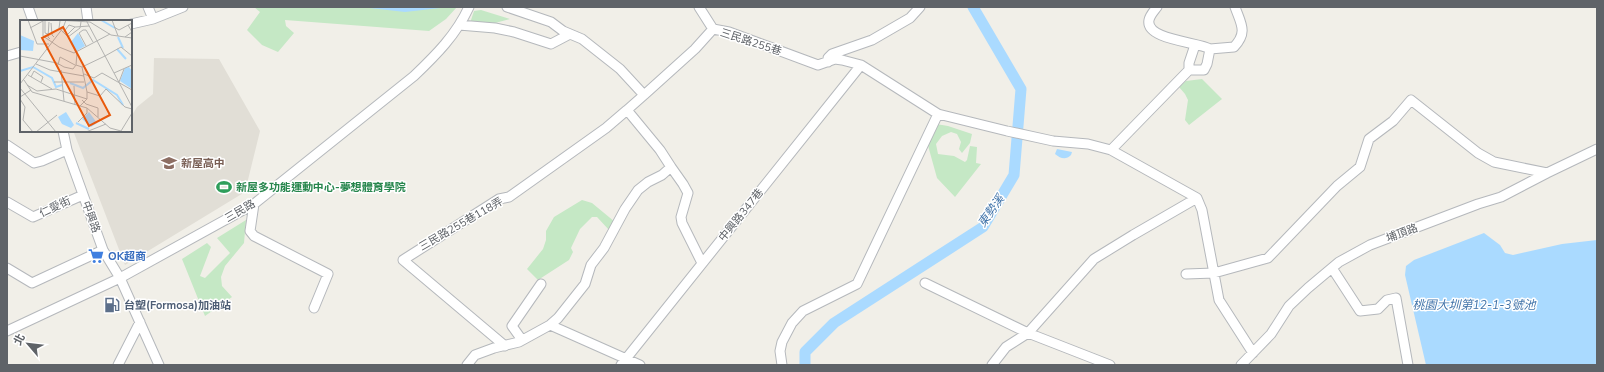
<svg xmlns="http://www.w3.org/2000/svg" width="1604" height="372" viewBox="0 0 1604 372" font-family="'Nunito Sans','Noto Sans TC',sans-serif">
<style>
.education{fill:#e1ded6}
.green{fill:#c5e8c5}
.water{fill:#aadaff}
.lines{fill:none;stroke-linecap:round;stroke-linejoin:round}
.river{stroke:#aadaff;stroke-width:11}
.minor-casing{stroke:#b5b8bc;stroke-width:11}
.minor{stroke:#fff;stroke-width:9}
.labels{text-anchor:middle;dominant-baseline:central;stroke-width:3;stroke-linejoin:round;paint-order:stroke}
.street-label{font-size:11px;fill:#5f6368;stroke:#fff}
.education-label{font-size:11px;font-weight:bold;fill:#785e54;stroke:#fff;text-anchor:start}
.leisure-label{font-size:11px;font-weight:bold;fill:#27864d;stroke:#fff;text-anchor:start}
.shop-label{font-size:11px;font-weight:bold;fill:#366cbe;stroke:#fff;text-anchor:start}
.service-label{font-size:11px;font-weight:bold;fill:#4e5e75;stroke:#fff;text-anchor:start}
.water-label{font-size:12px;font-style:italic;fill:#4174aa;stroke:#fff}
.inset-river{fill:none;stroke:#aadaff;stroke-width:2}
.inset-road{fill:none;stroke:#b3b3b1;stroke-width:1}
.view{fill:#e8590c;fill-opacity:0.15;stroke:#e8590c;stroke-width:2}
.inset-edge{fill:none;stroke:#5f6368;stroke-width:2}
</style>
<rect width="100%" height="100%" fill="#f1efe8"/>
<!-- education -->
<path class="education" d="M154,58L219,59L260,131L245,192L125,265L74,133L102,131H131V117L137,107L153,94Z"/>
<!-- green -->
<path class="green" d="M254,7H457L446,19L429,31L285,20L286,26L294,33L278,52L262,45L247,30L260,12Z
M481,10L510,19L495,23L484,29L469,26L474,11Z
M1202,79L1222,99L1189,125L1185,120L1188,100L1185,94L1179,87L1186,81Z
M936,124L948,126L972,134L970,143L962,153L959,149L961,142L957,134L951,132L942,136L936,144L938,154L954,156L965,162L967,160L970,146L977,147L976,163L981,164L955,197L937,178L927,142Z
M582,200L592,203L615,222L609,230L597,217H592L580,229L571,248L573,252L569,260L538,280L527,269L543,249L546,240V231L554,217Z
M246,220L244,243L225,266L221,277L222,286L232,297L205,316L182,259L207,243L211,247L200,276L205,278L230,253L217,238Z"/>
<!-- water -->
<path class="water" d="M361,7H449L405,12Z
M1057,149L1072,152L1071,155C1066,160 1061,159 1055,154Z
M1484,233L1500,245L1505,253L1513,255L1562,244L1597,240V365H1426L1405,275L1406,266L1414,260Z"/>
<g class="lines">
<!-- river -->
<path class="river" d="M805,365V352L834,323L983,227L1014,175L1021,89L973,7"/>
<defs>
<path id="minor" d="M28,7L33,21
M86,7L88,21
M148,7L153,19
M507,7L551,22L563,31L582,39L620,69L644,95L695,49L713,29L729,32L818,65L835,59L842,60L861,65L938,114L1007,131L1053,141L1088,144L1111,150L1197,198L1202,210L1219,300L1253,353
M699,7L713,29
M1157,7C1154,11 1150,15 1149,20C1145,40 1199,42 1210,49
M131,24L153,19L183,7
M459,25L495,28L514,32L551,44L570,34
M1210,49L1234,47C1248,32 1241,24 1235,7
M7,56L21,52
M828,62V58L832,54L872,40L910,18L920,7
M1189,70H1204L1207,64L1210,49
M63,131L67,150L103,250L120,278L159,365
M7,145L34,163L42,161L67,150
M1111,150L1189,70V63L1195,45
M671,167L683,184L688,193L681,217L682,223L702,263
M7,202L33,217L83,195
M254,204L250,231L254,236L328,274L314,308
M7,268L32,283L103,250
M1332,268L1360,311L1378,309L1387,300L1396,298L1408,365
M1186,274L1214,273L1268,258L1337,186L1360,167L1369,139L1393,121L1411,100L1478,153L1494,162L1547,173
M925,283L1028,333L1110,365
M550,325L640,365
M7,331L120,278L254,204L414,76C436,55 456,35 469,7
M522,340L512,326L541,284
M505,346L403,260L499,199L509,197L606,128L627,110
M118,365L140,322
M467,365L475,355L494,348L519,342L550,325L558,318L585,284L591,265L604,248L625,209L638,190L648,182L662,175L671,167L660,150L627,110L644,95
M621,365L861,65
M782,365L780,351L782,342L792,323L803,311L857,284L938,114
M992,365L1006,347L1028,333L1094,259L1133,235L1197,198
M1241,365L1271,334L1289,306L1308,288L1339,262L1370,245L1478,204L1501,197L1547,173L1597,149"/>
</defs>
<!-- minor casing -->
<use href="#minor" class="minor-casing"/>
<!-- minor -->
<use href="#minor" class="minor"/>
</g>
<!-- icons -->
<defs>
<symbol id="school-bare" viewBox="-9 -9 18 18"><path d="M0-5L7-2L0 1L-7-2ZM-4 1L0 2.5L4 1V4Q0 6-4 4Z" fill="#8d6e63" stroke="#fff" stroke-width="2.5" paint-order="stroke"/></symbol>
<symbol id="stadium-bare" viewBox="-9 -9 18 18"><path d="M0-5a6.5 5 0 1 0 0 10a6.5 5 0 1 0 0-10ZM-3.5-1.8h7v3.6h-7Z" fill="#2e9e5b" stroke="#fff" stroke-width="2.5" paint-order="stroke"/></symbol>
<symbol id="supermarket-bare" viewBox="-9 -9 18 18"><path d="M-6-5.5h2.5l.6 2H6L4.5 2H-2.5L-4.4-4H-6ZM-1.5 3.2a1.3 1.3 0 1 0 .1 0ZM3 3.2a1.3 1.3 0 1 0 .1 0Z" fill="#3f7fe0" stroke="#fff" stroke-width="2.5" paint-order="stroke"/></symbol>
<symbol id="fuel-bare" viewBox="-9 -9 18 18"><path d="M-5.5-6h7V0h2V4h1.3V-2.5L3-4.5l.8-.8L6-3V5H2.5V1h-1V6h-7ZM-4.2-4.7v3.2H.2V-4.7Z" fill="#5c6f8a" stroke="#fff" stroke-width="2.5" paint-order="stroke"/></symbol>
</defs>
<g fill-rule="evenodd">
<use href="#school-bare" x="158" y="152" width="22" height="22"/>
<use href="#stadium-bare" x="213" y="176" width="22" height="22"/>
<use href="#supermarket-bare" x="85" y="245" width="22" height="22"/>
<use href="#fuel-bare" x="101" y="294" width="22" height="22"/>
</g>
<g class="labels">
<!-- street labels -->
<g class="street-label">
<text transform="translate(751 42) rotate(18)">三民路255巷</text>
<text transform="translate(55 207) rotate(-25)">仁愛街</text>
<text transform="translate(240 211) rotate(-30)">三民路</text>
<text transform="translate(741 215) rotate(-51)">中興路347巷</text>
<text transform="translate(91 217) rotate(70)">中興路</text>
<text transform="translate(461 224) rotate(-30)">三民路255巷118弄</text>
<text transform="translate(1402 233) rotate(-20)">埔頂路</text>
</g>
<!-- education labels -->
<g class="education-label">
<text x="181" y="163">新屋高中</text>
</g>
<!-- leisure labels -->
<g class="leisure-label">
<text x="236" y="187">新屋多功能運動中心-夢想體育學院</text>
</g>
<!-- shop labels -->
<g class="shop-label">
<text x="108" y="256">OK超商</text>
</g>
<!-- service labels -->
<g class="service-label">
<text x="124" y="305">台塑(Formosa)加油站</text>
</g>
<!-- water labels -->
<g class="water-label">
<text transform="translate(991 211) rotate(-55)">東勢溪</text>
<text x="1474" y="305">桃園大圳第12-1-3號池</text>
</g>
</g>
<!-- overview -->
<g transform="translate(20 20)">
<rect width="112" height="112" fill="#f1efe8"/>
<path d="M58,13L65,26L55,32L51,22ZM0,15L14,21L13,31L0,30ZM109,47L112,51V69L100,61L105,48ZM46,92L54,105L51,108L42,104L38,97ZM69,92L77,103L71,107L62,99Z" fill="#aadaff"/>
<path class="inset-river" d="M81,0L95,8M98,17L103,28M97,29L106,39M0,51L13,47L32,58L36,67L42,65M50,63L63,68L73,60L97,75L103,85M56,103L69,109"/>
<path class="inset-road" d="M8,0L17,24H29M23,0V16L39,27L54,33L90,14M36,0L70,2L91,15L112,18M66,0L112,87M92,0L98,16M25,1V13L28,14M40,1L39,8L48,17L60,8L61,2M29,2L28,17L30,19M31,3L32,15L34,17M94,7L99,10L112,3M10,8L23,1M43,13L49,5L55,7M46,16L55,7L69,6M105,17L112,12L108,5M66,26L59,13L63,10H66L73,22M57,33L56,45L62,47L67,72V79L60,86M0,36L37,43L44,47L53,49L56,45M85,36L101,27L112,36M16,44L30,50L64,56M38,45L40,37L55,45M62,47L85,36M41,50L44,81M94,53L112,45M64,54L74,58L82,53L112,70M8,55L32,69M11,57L14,51L23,57L21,62M4,60L12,72L67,88L90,108L101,111M34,62H64M99,62L104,49M0,64L43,8L46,0M7,65L17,71L36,69L67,79M54,66L55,85M0,68L36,112M67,72L80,76L86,69L105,87L112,89M0,77L11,70M0,79L5,87L3,100L13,112M62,80L66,84L78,88V97M58,102L67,93V88M101,111L112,93M16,112L37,95M66,112L86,104"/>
<path class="view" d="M43,7L90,95L69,106L22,18Z"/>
<rect width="112" height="112" class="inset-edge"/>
</g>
<!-- border -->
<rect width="1604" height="372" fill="none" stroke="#5f6368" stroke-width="16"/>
<!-- north arrow -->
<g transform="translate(28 344) rotate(298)" stroke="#ffffff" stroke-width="3" paint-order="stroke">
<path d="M0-3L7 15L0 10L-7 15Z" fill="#5f6368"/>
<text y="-6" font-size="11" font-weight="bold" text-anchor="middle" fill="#5f6368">北</text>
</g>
</svg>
